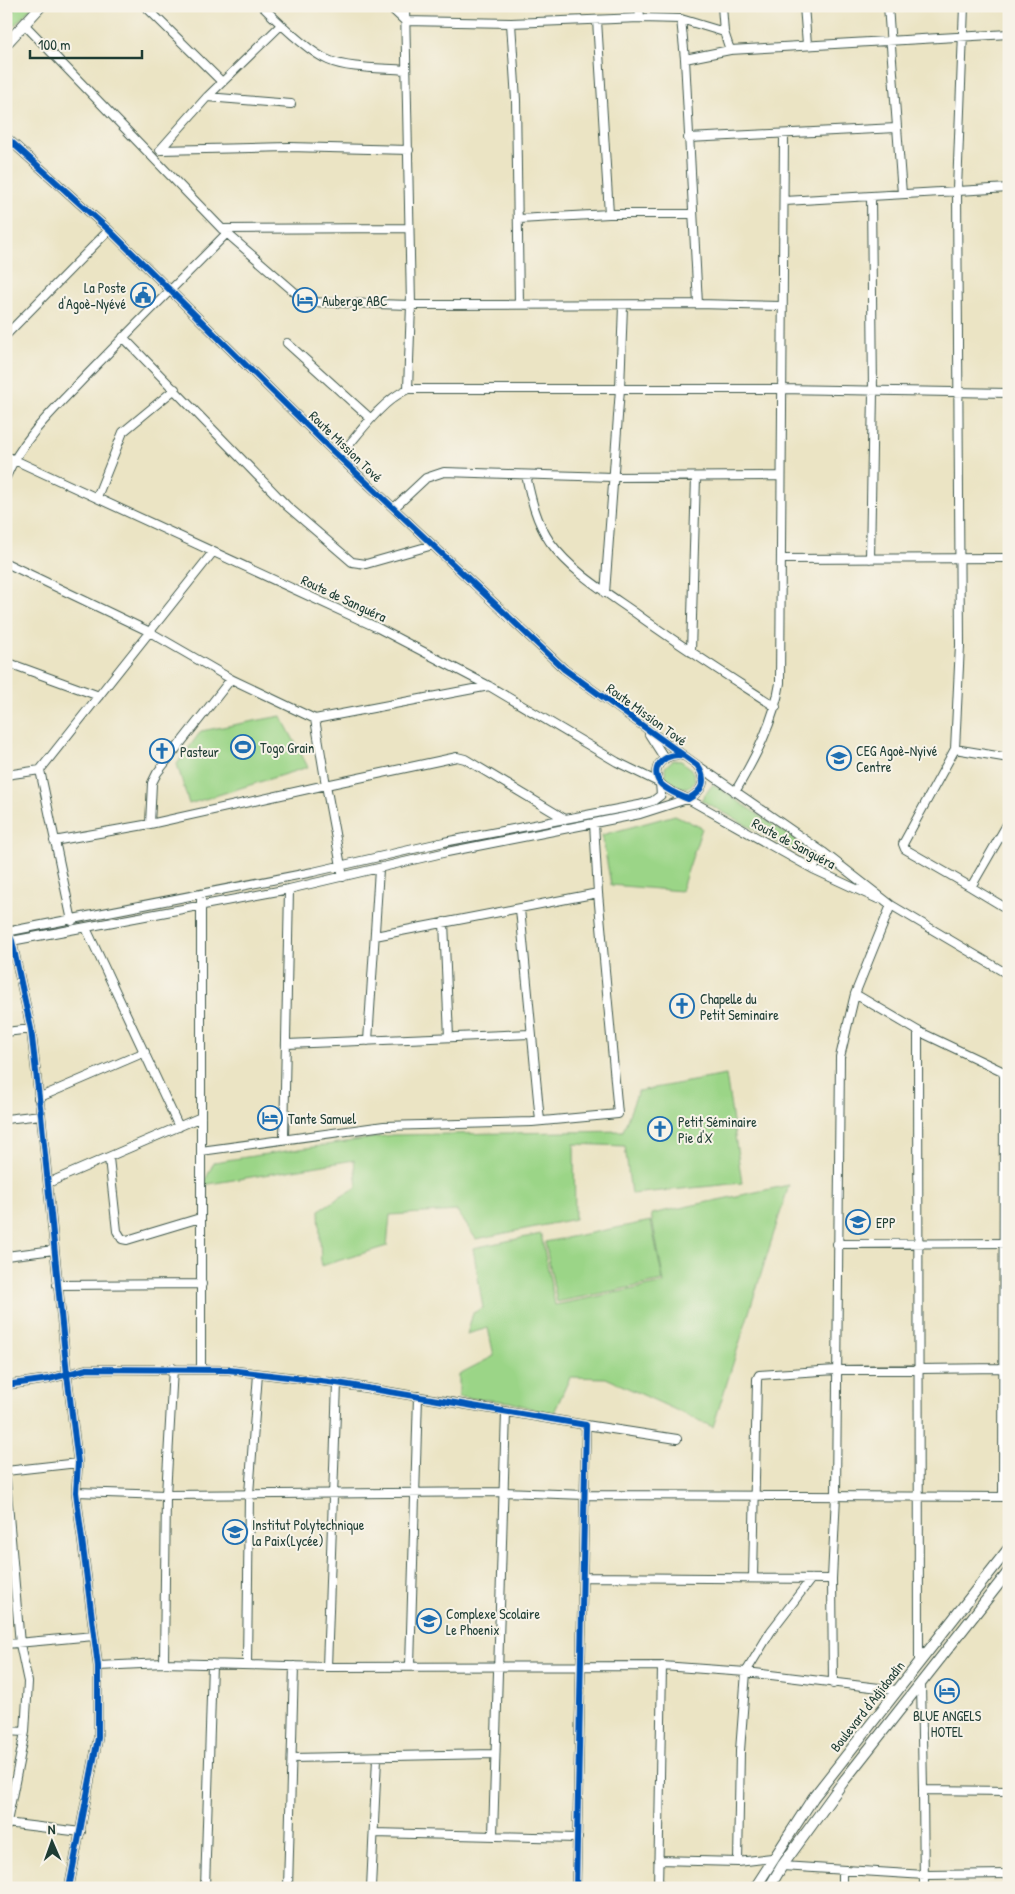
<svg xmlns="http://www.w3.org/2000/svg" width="1015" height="1894" viewBox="0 0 1015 1894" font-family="'Patrick Hand',sans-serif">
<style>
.green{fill:#9bd587;stroke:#5d895e}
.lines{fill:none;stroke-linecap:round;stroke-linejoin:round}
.minor-casing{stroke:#3e564a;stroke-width:10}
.major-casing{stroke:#3e564a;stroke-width:12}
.minor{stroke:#fff;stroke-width:8}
.major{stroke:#fff;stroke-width:10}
.cycleway-casing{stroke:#f7f3e8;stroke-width:9}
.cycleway{stroke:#0057b8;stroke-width:6}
.labels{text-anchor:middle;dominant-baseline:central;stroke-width:4;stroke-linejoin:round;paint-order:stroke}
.poi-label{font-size:14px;fill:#1f3d34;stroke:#f7f3e8;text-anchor:start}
.street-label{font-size:14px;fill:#1f3d34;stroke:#f7f3e8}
</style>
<rect width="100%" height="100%" fill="#f7f3e8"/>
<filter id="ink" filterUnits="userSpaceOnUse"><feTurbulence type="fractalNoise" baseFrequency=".02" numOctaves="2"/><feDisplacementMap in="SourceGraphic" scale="10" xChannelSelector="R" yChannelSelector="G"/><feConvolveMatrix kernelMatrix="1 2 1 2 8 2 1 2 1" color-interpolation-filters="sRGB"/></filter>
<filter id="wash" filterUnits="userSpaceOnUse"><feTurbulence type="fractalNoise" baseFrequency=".0096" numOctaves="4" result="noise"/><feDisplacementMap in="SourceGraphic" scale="20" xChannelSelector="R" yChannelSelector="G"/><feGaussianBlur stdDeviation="1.12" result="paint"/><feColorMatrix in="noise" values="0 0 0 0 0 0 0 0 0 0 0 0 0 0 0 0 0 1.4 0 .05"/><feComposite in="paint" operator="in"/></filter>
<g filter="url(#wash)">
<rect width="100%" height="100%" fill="#ebe4c4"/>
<!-- green -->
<path class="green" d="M17,6H33L6,34V18Z
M281,716L308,767L189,804L177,764L201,731Z
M673,760L681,761L692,769L695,780L690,787L678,788L665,778V767Z
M713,784L804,846L806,853L799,854L701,800Z
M675,815L702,828L681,891L611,885L602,835Z
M726,1075L742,1183L631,1194L625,1146L574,1144L575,1219L476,1239L457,1211L390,1215L387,1246L321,1266L319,1210L357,1187L354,1160L203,1185L214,1162L392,1135L623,1131L638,1091Z
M789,1185L713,1427L606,1378L570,1377L553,1415L510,1402L459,1397V1374L494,1356L488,1328L467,1334L473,1313L483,1308L473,1248L541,1234L555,1305L664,1283L651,1214Z
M651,1221L663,1281L557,1302L545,1242Z"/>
</g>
<g filter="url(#ink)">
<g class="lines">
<defs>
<path id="minor" d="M145,6L222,82
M262,6C277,21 309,52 328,60C348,69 383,68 405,70
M389,6L405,21L511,23L640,18L681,19L724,32L730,50
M405,6L411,305L408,389
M639,6L640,18
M722,6L724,32
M804,6L807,44
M888,6L902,194
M964,6L957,189L960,645L955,749L1009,758
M681,19L685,59L698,304
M597,20L609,214
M511,23L516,100L519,304
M24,24L222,229L306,302L411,305L698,304L781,306
M685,59L730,50L1009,34
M207,97L291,104
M6,137L109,230L334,452L564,669L697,765C708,780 703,791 688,799C678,795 666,790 660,783C648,766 668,751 684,756
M688,138L897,128
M160,150L289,147L409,150
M160,150L207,97L281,25
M785,201L1009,188
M519,219L609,214H693
M222,229L409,228
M6,335L109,230
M123,337L287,506L352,562L366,564L433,545
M287,343L371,419
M6,456L378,628L489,686L617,762L660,783
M339,457C357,436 382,400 408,389H781L1009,393
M526,475C531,499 536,521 550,542C572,572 604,591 634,612C680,646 728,676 776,707
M6,477C22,438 57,407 86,376C132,328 180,281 227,233
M97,497L123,432L175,389
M394,508L426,478L444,472L613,477L780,476
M781,559L1009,558
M870,559L873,392L871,196
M6,563L148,631L231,679L315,719L489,686
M605,593L620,389L623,305
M691,652L696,477
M6,662L99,696
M315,719L326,785L457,757L465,759L565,819
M649,734L665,759H663
M955,749L903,844L905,849L971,887
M700,767L823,852L891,905L1009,975
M40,770L72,921
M6,775L40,770L213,552
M735,792C755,758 774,722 780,683L784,135
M688,799L813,869L878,899
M1009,821L971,887L1009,910
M150,824L152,783L157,773L231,679
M54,841L150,824L326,785L343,877
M813,869L823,852
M201,900V1368
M520,909L540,1121
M444,922L449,1037
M86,928L179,1127
M6,932L313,872L444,842L639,805L653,801L661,795L660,783
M8,932L12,941L31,1029L41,1115L67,1374L78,1463L76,1492L98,1666V1738L69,1888
M375,936L598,893
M6,942L289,889L447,852L640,814L687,799
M855,994L918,1031L1002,1071L1004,1076L1003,1496
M918,1031L919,1662
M6,1032L31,1029
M368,1041L379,869
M287,1044L530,1034
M38,1098L145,1052
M6,1119L41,1115
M284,1139L289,889
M201,1151L384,1126L532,1122L618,1114L598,893L594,823
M109,1158L117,1231L122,1239L127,1240L200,1218
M48,1183L201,1117
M837,1244L1009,1243
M6,1256L54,1250
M57,1285L202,1284
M6,1385L49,1379L87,1369L229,1370L337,1383L586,1425L576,1888
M586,1425L677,1439
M6,1471L78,1463
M6,1480L20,1644L28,1682L25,1732L6,1827
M76,1492L166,1495L503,1492L585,1495L1009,1497
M584,1577L832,1579
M753,1578L757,1379L759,1375L836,1370L1002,1368
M6,1644L94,1636
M164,1663L166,1495L173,1368
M247,1664L249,1494L258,1374
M410,1665L418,1396
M98,1666L164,1663L327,1667L662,1666L746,1672L896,1690
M327,1667L337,1383
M921,1683L923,1790L1009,1791
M833,1684L832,1579L836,1495L840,1057L855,994L891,905
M6,1731L25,1732
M292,1758L494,1754
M923,1790L924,1888
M6,1823L81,1832
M374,1833L578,1838
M493,1835L506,1412
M658,1860L738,1862L772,1858
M738,1862L740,1751L746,1672L771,1631L811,1579
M782,1866L925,1875L1009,1874
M205,1888L212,1664
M288,1888L294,1666
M371,1888L377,1758
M658,1888L662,1666
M842,1888V1871"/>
<path id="major" d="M6,9L9,6
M6,44L41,6
M755,1888L813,1798L1009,1548
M769,1888L782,1866L843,1782L1009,1571"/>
</defs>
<!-- minor casing -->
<use href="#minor" class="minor-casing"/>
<!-- major casing -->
<use href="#major" class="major-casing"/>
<!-- minor -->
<use href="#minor" class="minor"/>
<!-- major -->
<use href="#major" class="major"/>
<defs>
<path id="cycleway" d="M6,137L109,230L334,452L564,669L697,765C708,780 703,791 688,799C678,795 666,790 660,783C648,766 668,751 684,756
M8,932L12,941L31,1029L41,1115L67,1374L78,1463L76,1492L98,1666V1738L69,1888
M6,1385L49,1379L87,1369L229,1370L337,1383L586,1425L576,1888"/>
</defs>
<!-- cycleway casing -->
<use href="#cycleway" class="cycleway-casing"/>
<!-- cycleway -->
<use href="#cycleway" class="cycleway"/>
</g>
</g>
<!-- icons -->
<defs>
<symbol id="civic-ring" viewBox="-11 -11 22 22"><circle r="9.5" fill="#f7f3e8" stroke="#1f6fb2" stroke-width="1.5"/><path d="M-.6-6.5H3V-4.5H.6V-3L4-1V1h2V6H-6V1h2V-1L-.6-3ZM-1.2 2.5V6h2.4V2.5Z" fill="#1f6fb2"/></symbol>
<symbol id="hotel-ring" viewBox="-11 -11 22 22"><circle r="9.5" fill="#f7f3e8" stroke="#1f6fb2" stroke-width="1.5"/><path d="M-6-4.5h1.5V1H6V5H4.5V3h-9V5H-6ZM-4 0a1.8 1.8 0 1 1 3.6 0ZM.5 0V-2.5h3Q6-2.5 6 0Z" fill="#1f6fb2"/></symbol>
<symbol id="stadium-ring" viewBox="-11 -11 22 22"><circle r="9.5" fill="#f7f3e8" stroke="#1f6fb2" stroke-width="1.5"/><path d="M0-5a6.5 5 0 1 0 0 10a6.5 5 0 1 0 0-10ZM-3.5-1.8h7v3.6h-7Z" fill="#1f6fb2"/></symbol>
<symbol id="church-ring" viewBox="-11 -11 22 22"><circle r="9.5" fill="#f7f3e8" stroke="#1f6fb2" stroke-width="1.5"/><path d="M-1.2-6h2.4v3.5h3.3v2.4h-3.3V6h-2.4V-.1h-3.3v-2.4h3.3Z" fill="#1f6fb2"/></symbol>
<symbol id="school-ring" viewBox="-11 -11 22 22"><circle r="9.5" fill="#f7f3e8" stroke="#1f6fb2" stroke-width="1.5"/><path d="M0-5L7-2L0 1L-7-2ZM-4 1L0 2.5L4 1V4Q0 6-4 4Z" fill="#1f6fb2"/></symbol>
</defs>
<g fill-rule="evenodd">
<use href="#civic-ring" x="129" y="281" width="28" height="28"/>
<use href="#hotel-ring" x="291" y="286" width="28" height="28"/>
<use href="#stadium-ring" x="229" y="733" width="28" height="28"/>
<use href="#church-ring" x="148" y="737" width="28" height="28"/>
<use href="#school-ring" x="825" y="744" width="28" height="28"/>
<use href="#church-ring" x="668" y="992" width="28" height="28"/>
<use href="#hotel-ring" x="256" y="1104" width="28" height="28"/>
<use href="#church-ring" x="646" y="1115" width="28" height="28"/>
<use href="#school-ring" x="844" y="1208" width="28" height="28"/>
<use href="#school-ring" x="221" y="1518" width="28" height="28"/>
<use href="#school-ring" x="415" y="1607" width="28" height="28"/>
<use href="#hotel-ring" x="933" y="1677" width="28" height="28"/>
</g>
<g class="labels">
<!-- poi labels -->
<g class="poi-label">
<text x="126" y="287" text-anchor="end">La Poste<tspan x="126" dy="16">d'Agoè-Nyévé</tspan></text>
<text x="322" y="300">Auberge ABC</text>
<text x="260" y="747">Togo Grain</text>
<text x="856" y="750">CEG Agoè-Nyivé<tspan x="856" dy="16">Centre</tspan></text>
<text x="180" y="751">Pasteur</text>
<text x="700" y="998">Chapelle du<tspan x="700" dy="16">Petit Seminaire</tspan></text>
<text x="288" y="1118">Tante Samuel</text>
<text x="678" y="1121">Petit Séminaire<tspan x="678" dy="16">Pie d'X</tspan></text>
<text x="876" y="1222">EPP</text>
<text x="252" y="1524">Institut Polytechnique<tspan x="252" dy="16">la Paix(Lycée)</tspan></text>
<text x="446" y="1613">Complexe Scolaire<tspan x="446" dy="16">Le Phoenix</tspan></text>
<text x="947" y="1715" text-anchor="middle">BLUE ANGELS<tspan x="947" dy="16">HOTEL</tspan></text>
</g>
<!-- street labels -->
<g class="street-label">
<text transform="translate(346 446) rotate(44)">Route Mission Tové</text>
<text transform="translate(344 598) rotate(25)">Route de Sanguéra</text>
<text transform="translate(647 714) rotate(36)">Route Mission Tové</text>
<text transform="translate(794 843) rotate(28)">Route de Sanguéra</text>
<text transform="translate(867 1706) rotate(-52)">Boulevard d'Adjidoadin</text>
</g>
</g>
<!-- margin -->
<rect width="1015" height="1894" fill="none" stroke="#f7f3e8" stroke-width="25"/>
<!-- north arrow -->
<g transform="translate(52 1842) rotate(358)" stroke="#f7f3e8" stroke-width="4" paint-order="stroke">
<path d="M0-4L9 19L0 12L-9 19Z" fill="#1f3d34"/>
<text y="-8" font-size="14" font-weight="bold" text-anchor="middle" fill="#1f3d34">N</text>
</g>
<!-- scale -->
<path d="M30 50v8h112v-8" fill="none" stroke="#1f3d34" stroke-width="2.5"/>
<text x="38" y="50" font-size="15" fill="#1f3d34" stroke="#f7f3e8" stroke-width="4" paint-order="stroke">100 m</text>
</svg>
